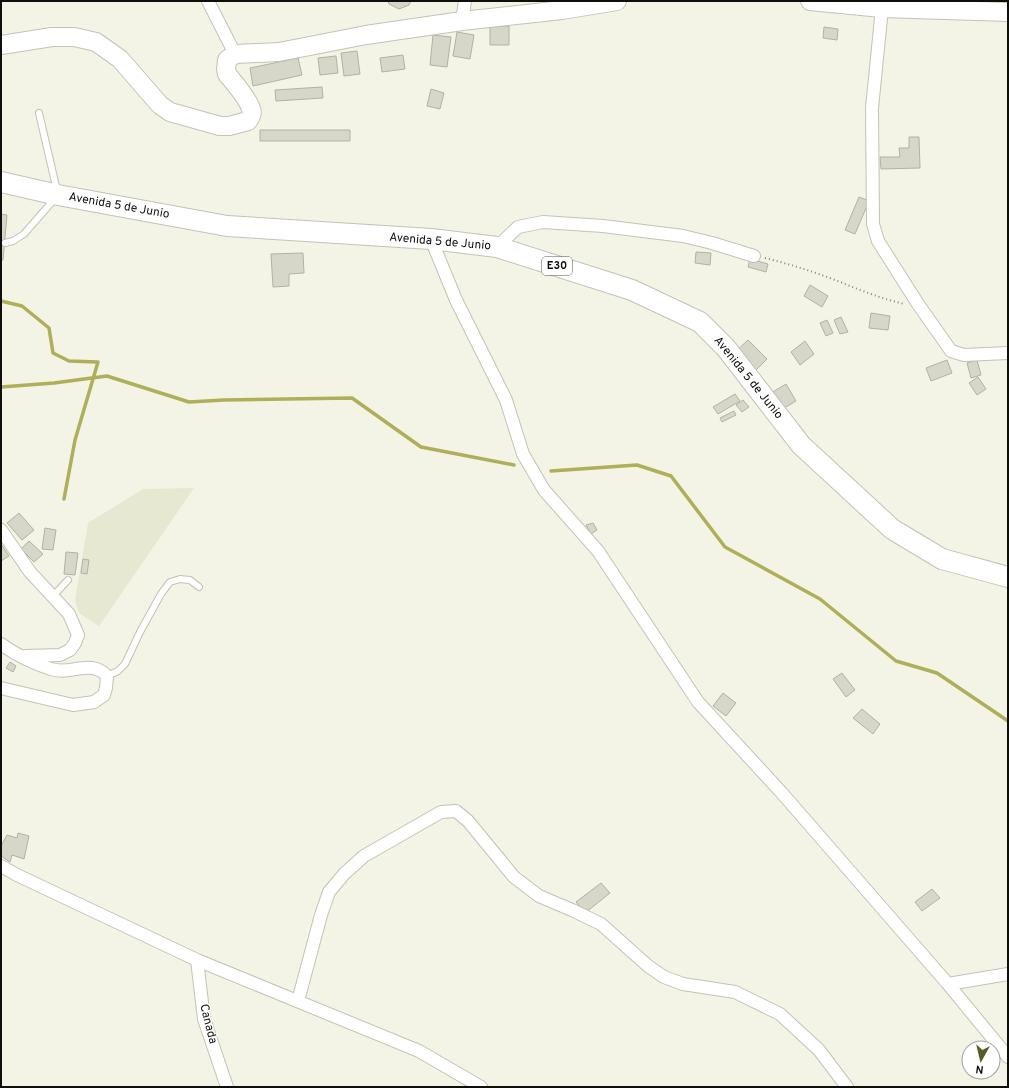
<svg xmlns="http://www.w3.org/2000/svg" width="1009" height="1088" viewBox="0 0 1009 1088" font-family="Overpass,sans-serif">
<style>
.built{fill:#e7e8d2}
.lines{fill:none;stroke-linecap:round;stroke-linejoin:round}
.stream{stroke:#aeaf59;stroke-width:3.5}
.building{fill:#d7d7c9;stroke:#b1b2a4}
.lane-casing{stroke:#c3c3b5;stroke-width:8}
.street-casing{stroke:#c3c3b5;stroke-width:14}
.secondary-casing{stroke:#c3c3b5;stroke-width:20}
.primary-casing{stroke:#c3c3b5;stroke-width:22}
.path{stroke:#87877d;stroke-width:2;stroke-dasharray:1 3;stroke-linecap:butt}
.lane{stroke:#fff;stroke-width:6}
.street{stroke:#fff;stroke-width:12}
.secondary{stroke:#fff;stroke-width:18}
.primary{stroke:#fff;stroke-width:20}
.labels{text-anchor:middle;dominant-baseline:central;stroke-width:3;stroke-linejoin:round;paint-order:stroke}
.shield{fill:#fff;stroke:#565654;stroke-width:1}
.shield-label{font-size:11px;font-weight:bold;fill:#0e0e0a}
.street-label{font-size:12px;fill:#0e0e0a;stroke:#fff}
</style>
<rect width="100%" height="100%" fill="#f3f4e5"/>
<!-- built -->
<path class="built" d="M194,488L99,626L79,613L75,600L88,523L143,489Z"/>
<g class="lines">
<!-- stream -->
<path class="stream" d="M1,301L22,306L49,328L53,353L69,361L98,362L75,440L64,499
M1,387L54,383L107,376L189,402L224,400L352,398L421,447L514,465
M551,471L637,465L671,476L725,547L820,599L896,661L937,673L1008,721"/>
</g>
<!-- building -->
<path class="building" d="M388,1H411L409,5L399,9L389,4Z
M490,26H509V45H490Z
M824,27L838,29L837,40L823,38Z
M457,32L474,35L470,59L453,56Z
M433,35L451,37L447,67L430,65Z
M357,51L360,74L344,76L341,53Z
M403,55L405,69L382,72L380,58Z
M336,56L338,73L320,75L318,58Z
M298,58L302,75L253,86L250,68Z
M322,87L323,98L276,101L275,90Z
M431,89L444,93L440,109L427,106Z
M260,130H350V141H260Z
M909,137H919L920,168L881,169L880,157H900L899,148H909Z
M859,197L869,201L855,234L845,230Z
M1,214L7,215L3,260H1Z
M696,252L711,253L710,265L695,263Z
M303,253L304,273L289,274V286L273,287L271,254Z
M750,259L768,264L766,272L748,267Z
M810,285L828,296L822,307L804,296Z
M871,313L890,316L888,330L869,328Z
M841,317L848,332L840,334L834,320Z
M827,320L833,333L826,336L820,323Z
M748,340L767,359L755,371L736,351Z
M805,341L814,354L800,365L791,352Z
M947,360L952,373L931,381L926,368Z
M977,360L981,375L971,378L967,363Z
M978,377L986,389L977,395L969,383Z
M786,384L796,401L781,410L771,393Z
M735,394L740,401L718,414L713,407Z
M743,400L749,407L742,412L736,405Z
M734,411L736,415L722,422L720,418Z
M19,513L34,530L22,540L7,523Z
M593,523L597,530L591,534L586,525Z
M45,528L56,530L53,550L42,549Z
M29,541L43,554L34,562L21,549Z
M1,544L9,556L1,561Z
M66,552L78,553L75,575L64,574Z
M83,559L89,560L87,574L81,573Z
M10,662L16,666L13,672L6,668Z
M842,673L855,690L846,697L833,679Z
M723,693L736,703L726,716L713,706Z
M862,709L880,724L873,734L853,718Z
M18,833L29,836L24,859L12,855L10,862L1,856V846L7,835L17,838Z
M601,883L610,893L585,913L576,902Z
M932,889L940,898L922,911L915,902Z"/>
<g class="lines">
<defs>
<path id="lane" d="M5,243L13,241L24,234L58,195L39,113
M53,596L68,580
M107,676L118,671L125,664L140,632L161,594L170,582L180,579L190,580L199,587"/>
<path id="street" d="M208,1L235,54
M882,8L872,108L873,224L878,241L918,304L951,351L964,355L1008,353
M462,21L465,1
M431,239L456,300L506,400L523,454L544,490L598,551L698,702L781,792L948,984L1008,1057
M497,247L518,227L543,222L603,226L683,236L712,243L754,256
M1,530L30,572L69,614L78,635L75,643L70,650L60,655L25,656
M1,644C16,655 33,663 51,669C70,676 91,658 107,676L106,688L104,695L94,702L73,705L1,688
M1,866L17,875L197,960L419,1051L481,1087
M197,960L204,1019L227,1087
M948,984L1008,974
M298,1001L321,915L329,892L344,874L364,856L441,812L456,811L468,821L514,877L539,896L572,910L601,924L648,966L664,977L683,984L735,992L780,1014L819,1050L847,1087"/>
<path id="secondary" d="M810,1L882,8L1008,12
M1,45L52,37H74L96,42L120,59L160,105L170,112L220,126H229L248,121C251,117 253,113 251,109C248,98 234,83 227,74L226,69L227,60L235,54L279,52L366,35L462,21L562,10L617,1"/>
<path id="primary" d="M1,182L58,195L227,226L431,239L497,247L632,290L700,322L726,348L801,445L892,529L942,559L1008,577"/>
</defs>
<!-- lane casing -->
<use href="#lane" class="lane-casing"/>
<!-- street casing -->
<use href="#street" class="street-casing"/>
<!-- secondary casing -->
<use href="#secondary" class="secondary-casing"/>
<!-- primary casing -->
<use href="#primary" class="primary-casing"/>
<!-- path -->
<path class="path" d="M765,258C789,264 812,271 835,280C858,289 881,299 905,304"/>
<!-- lane -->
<use href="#lane" class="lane"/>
<!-- street -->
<use href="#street" class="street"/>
<!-- secondary -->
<use href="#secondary" class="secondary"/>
<!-- primary -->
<use href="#primary" class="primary"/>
</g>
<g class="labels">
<!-- shield labels -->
<rect class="shield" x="542" y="257" width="30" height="18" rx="3"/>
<g class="shield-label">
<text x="557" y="266">E30</text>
</g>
<!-- street labels -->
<g class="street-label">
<text transform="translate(119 206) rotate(10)">Avenida 5 de Junio</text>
<text transform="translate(440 242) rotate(5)">Avenida 5 de Junio</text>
<text transform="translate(748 378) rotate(51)">Avenida 5 de Junio</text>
<text transform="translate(208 1024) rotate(76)">Canada</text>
</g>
</g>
<!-- border -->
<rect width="1009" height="1088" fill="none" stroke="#0e0e0a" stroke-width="4"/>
<!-- north arrow -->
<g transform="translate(981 1060) rotate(188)"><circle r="19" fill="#ffffff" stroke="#9f9f9d"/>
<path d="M0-3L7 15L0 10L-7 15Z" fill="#5a5a27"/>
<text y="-6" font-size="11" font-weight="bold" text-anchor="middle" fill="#0e0e0a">N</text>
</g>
</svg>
